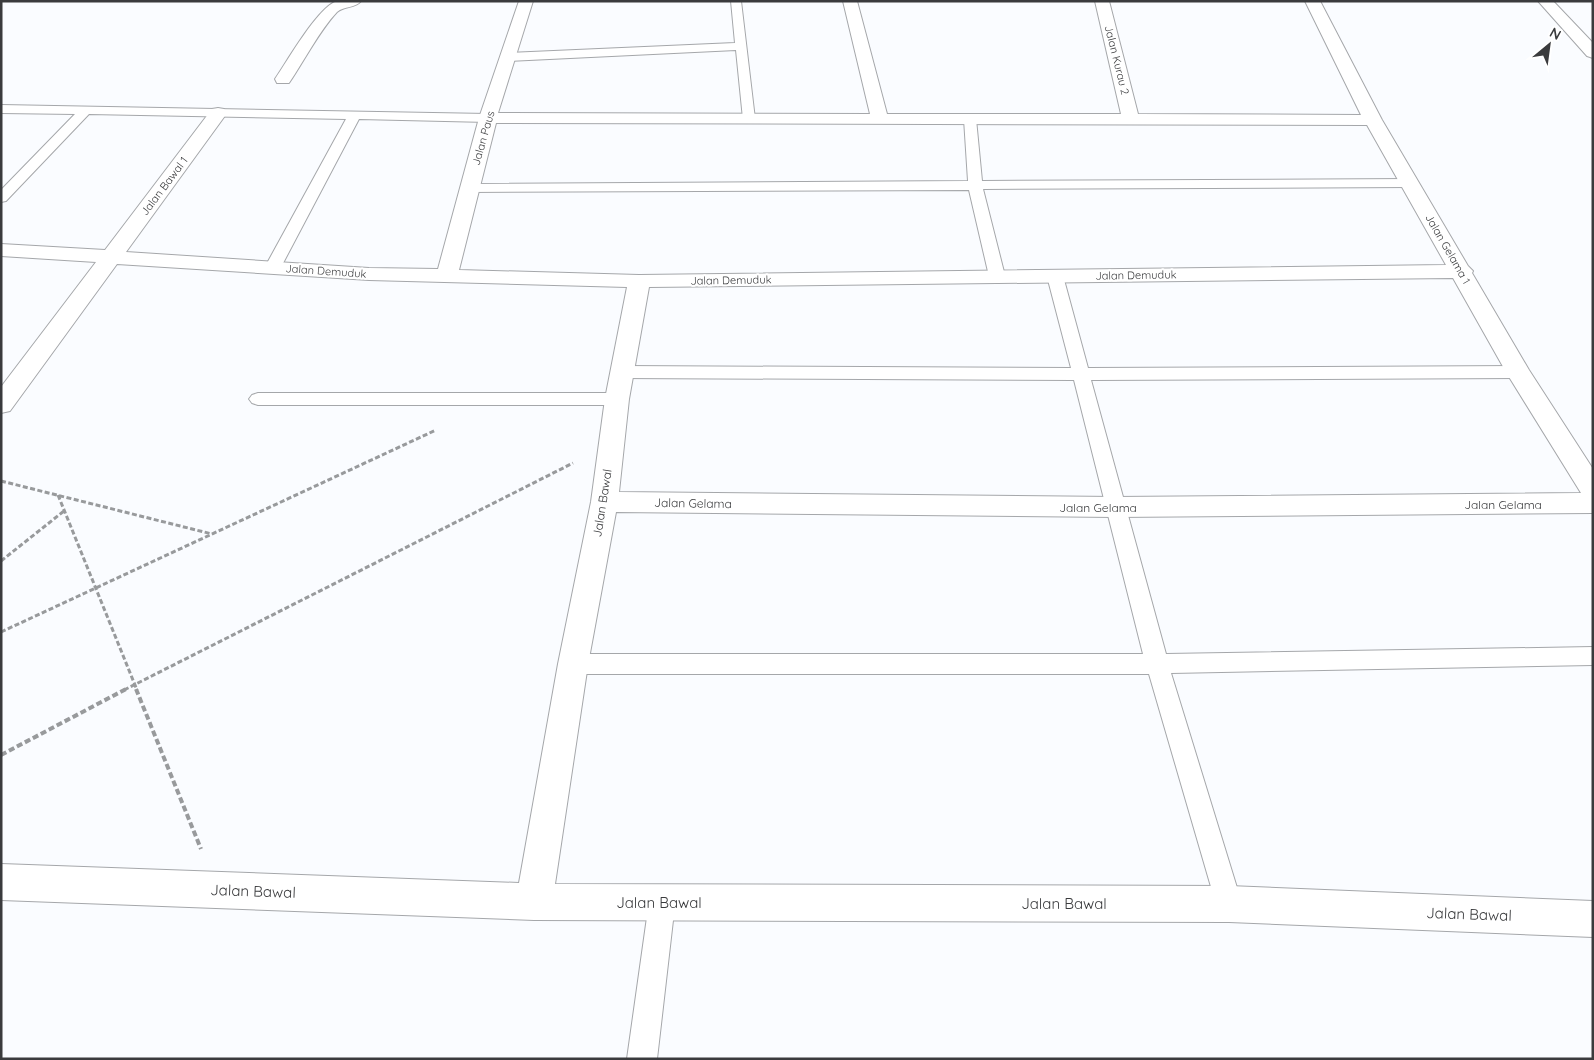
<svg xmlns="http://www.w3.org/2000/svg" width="1594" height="1060" viewBox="0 0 1594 1060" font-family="Quicksand,sans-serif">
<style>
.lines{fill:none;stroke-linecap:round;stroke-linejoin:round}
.service-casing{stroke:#a5a7aa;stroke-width:2}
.minor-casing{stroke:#a5a7aa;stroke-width:2}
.path-far1{stroke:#989a9c;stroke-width:3;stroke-dasharray:5 2.5;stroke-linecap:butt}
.path{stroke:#989a9c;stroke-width:4;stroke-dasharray:6 3;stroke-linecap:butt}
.service{fill:#fff;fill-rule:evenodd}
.minor{fill:#fff;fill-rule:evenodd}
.labels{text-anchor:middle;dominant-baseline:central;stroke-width:4;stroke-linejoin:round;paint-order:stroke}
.far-street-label{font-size:11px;fill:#3a3b3d;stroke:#fff}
.street-label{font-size:12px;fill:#3a3b3d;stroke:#fff}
.near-street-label{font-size:15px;fill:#3a3b3d;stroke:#fff}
</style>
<rect width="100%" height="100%" fill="#fafcff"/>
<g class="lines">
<defs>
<path id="service" d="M731,1H741L755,119L749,123L743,119L736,50L508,61L502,57L508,53L735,43Z
M1,105L488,114L494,118L488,122L359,119L281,267L278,270H268L265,267L346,119L89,114L6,201L1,202V190L75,114L1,113Z
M970,115L976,119L982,181L1410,179L1417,183L1410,187L983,189L1005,276L1003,279H991L989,276L969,190L469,192L462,188L469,184L968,181L964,119Z
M1055,271L1061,273L1063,276L1088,368L1518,366L1524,368L1527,372L1524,376L1518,378L1091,380L1166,654L1593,647V665L1171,673L1242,904L1238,913L1229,917L1220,913L1216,904L1149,674H573L565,671L562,664L565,657L573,654H1143L1074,380L622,378L616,376L613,372L616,368L622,366L1071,368L1047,276L1049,273Z
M258,393H617L623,395L626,399L623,403L617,405H258L252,403L249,399L252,395Z
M662,890L671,894L675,903L657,1059H627L649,903L653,894Z"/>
<path id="minor" d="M337,1H361C356,8 344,6 337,12C319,31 304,61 289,83H277L275,79C288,60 318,7 337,1Z
M519,1H533L498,113L870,114L843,1H857L887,114H1121L1095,1H1109L1138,114L1361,115L1305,1H1320L1382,120L1468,266L1473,271L1472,273L1529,370L1593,469V513L1115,517L616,512L588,664L555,884L1229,886L1593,901V937L1229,922L534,920L1,900V864L519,883L558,664L591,502L605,399L627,287L369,280L117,264L10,411L1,413V387L96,262L1,256V244L105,250L212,109L218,108L224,109L227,113L126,252L369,268L438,269L479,118ZM496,123L1367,125L1446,265L639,275L459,270ZM1453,278L1506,372L1581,493L1115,497L619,492L629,399L649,287Z
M1538,1H1553L1593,43V58L1587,56Z"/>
</defs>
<!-- service casing -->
<use href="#service" class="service-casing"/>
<!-- minor casing -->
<use href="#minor" class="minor-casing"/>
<!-- path-far1 -->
<path class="path-far1" d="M1,481L212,534
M58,495L137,690
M1,561L64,511
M1,632L436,430
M124,690L573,463"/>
<!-- path -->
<path class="path" d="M136,689L201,849
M1,755L126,689"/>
<!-- service -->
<use href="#service" class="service"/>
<!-- minor -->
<use href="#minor" class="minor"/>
</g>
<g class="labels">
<!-- far-street labels -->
<g class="far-street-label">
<text transform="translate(1117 60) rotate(76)">Jalan Kurau 2</text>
<text transform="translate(483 138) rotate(-74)">Jalan Paus</text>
<text transform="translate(164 186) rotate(-53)">Jalan Bawal 1</text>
<text transform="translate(1448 249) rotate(60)">Jalan Gelama 1</text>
<text transform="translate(326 271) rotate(4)">Jalan Demuduk</text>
<text transform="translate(1136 275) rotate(-1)">Jalan Demuduk</text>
<text transform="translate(731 280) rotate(-1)">Jalan Demuduk</text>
</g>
<!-- street labels -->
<g class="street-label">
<text transform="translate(602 503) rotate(-81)">Jalan Bawal</text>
<text transform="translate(693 503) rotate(1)">Jalan Gelama</text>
<text x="1503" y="504">Jalan Gelama</text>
<text x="1098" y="507">Jalan Gelama</text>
</g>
<!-- near-street labels -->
<g class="near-street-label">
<text transform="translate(253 891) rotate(2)">Jalan Bawal</text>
<text x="659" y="902">Jalan Bawal</text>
<text x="1064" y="903">Jalan Bawal</text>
<text transform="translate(1469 914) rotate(2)">Jalan Bawal</text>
</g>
</g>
<!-- border -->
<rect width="1594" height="1060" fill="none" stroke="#3a3b3d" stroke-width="5"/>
<!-- north arrow -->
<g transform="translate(1549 45) rotate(29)" stroke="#ffffff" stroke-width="4" paint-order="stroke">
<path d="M0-4L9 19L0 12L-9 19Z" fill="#3a3b3d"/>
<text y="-8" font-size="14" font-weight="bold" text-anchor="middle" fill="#3a3b3d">N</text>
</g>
</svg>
